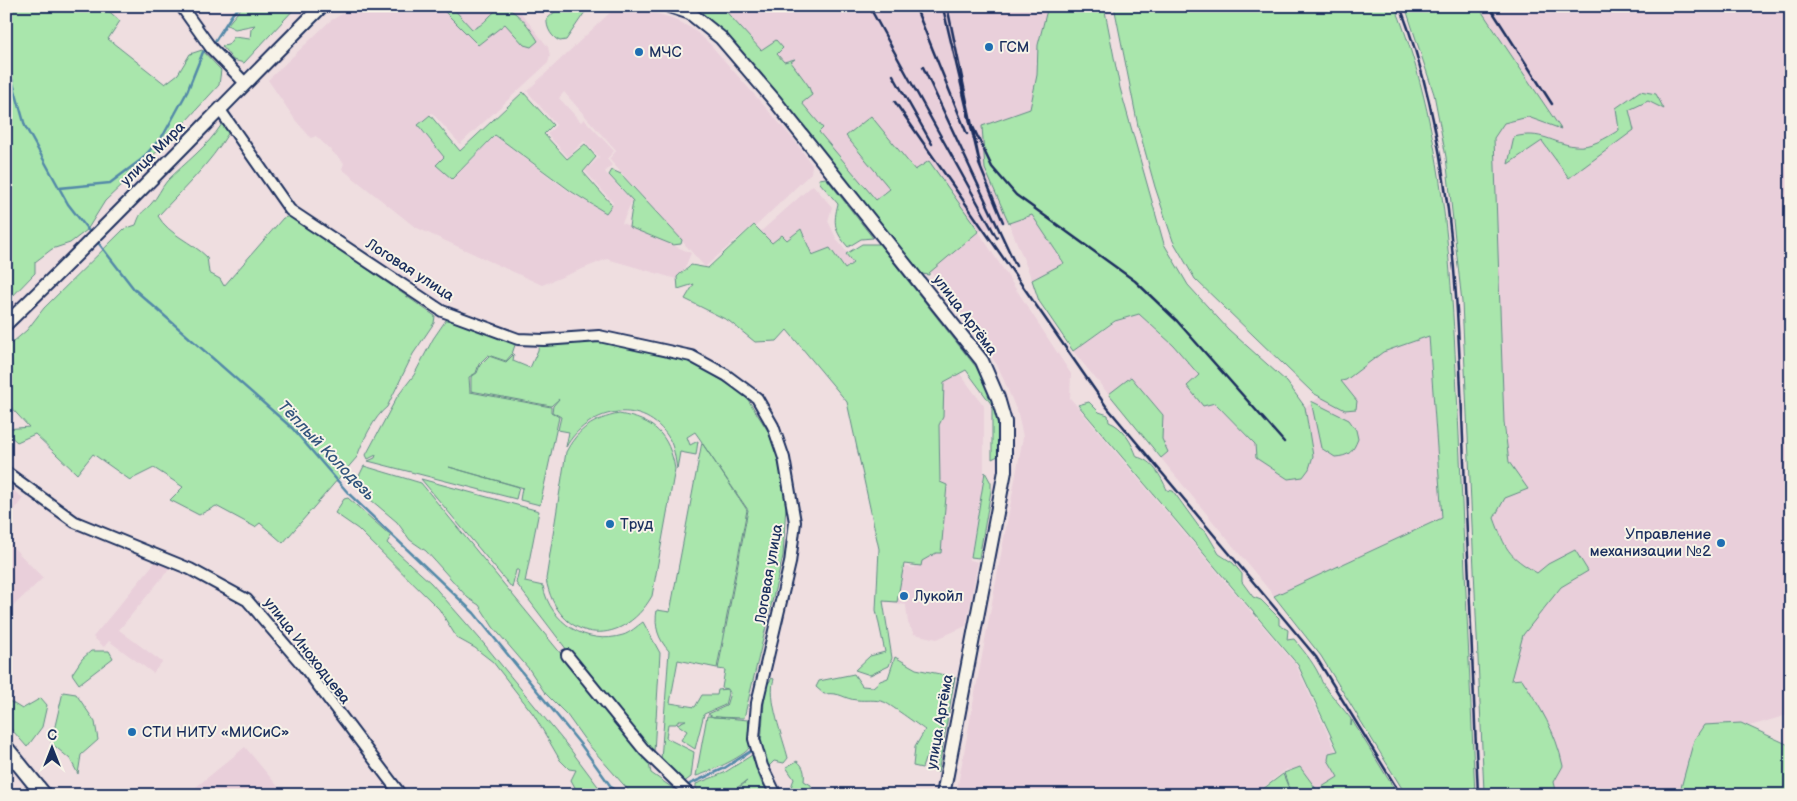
<svg xmlns="http://www.w3.org/2000/svg" width="1797" height="801" viewBox="0 0 1797 801" font-family="'Balsamiq Sans',sans-serif">
<style>
.built{fill:#e9cfda}
.green{fill:#a9e6ac;stroke:#628a85}
.lines{fill:none;stroke-linecap:round;stroke-linejoin:round}
.stream{stroke:#5389a8;stroke-width:2.5}
.minor-casing{stroke:#1b2f5e;stroke-width:14}
.tertiary-casing{stroke:#1b2f5e;stroke-width:16}
.secondary-casing{stroke:#1b2f5e;stroke-width:18}
.minor{stroke:#f7f3e8;stroke-width:10}
.tertiary{stroke:#f7f3e8;stroke-width:12}
.secondary{stroke:#f7f3e8;stroke-width:14}
.rail{stroke:#1b2f5e;stroke-width:2.5}
.poi-dot{fill:#1f6fb2;stroke:#f7f3e8;stroke-width:2}
.labels{text-anchor:middle;dominant-baseline:central;stroke-width:4;stroke-linejoin:round;paint-order:stroke}
.poi-label{font-size:15px;fill:#1b2f5e;stroke:#f7f3e8;text-anchor:start}
.street-label{font-size:15px;fill:#1b2f5e;stroke:#f7f3e8}
.water-label{font-size:16px;font-style:italic;fill:#32547d;stroke:#f7f3e8}
</style>
<rect width="100%" height="100%" fill="#efdee0"/>
<filter id="ink" filterUnits="userSpaceOnUse"><feTurbulence type="fractalNoise" baseFrequency=".02" numOctaves="2"/><feDisplacementMap in="SourceGraphic" scale="10" xChannelSelector="R" yChannelSelector="G"/><feConvolveMatrix kernelMatrix="1 2 1 2 8 2 1 2 1" color-interpolation-filters="sRGB"/></filter>
<g filter="url(#ink)">
<!-- built -->
<path class="built" d="M527,6L521,13L548,47L550,56L548,63L460,144L432,113L418,125L444,158L436,165L452,180L495,136L571,193L606,213L613,203L585,171L599,157L584,141L568,157L547,134L556,125L527,91L617,6H632L675,19L694,30L709,43L795,141L812,165L811,173L756,226L754,224L705,267L609,159L616,151L564,92L559,98L581,122L584,119L614,151L607,159L612,165L605,172L632,201L622,223L691,253L680,280L607,259L542,285L415,227L342,169L344,163L316,136L311,138L296,121L268,80L330,21L354,7Z
M685,6H1064L1032,213L1065,264L1032,280L1008,221L979,232L1071,374L1070,398L1296,665L1346,773L1309,795L1287,769L1253,795H956L1023,437L1018,414L998,366L931,272L921,278Z
M1468,6H1791V714L1708,738L1686,795H1544L1504,690L1491,542Z
M813,185L832,207L828,221L837,240L856,263L844,271L810,257L786,243L771,247L759,233Z
M1139,314L1173,345L1199,375L1215,403L1255,444L1382,352L1429,336L1442,518L1274,596L1073,351L1117,321Z
M958,371L984,406V473L970,560L978,562L966,626L937,639L914,634L908,623L906,605L890,602L897,565L915,568L916,562L929,554H935L940,486L933,483L937,383Z
M6,485L23,498L6,521Z
M6,540L43,578L13,606L6,605Z
M156,561L170,568L119,630L162,662L153,673L109,641L104,647L93,637Z
M245,747L285,795H227L225,793L222,795H192L190,792Z"/>
<!-- green -->
<path class="green" d="M6,6H103L120,21L108,39L165,84L178,74L190,54L202,50L221,70L219,85L165,144L105,201L87,230L70,243L52,249L35,262V273L6,303Z
M243,6H297L244,63L233,60L222,46L228,45L234,37L250,39L251,29L255,25L235,29L227,25Z
M439,6H451L472,29C485,26 491,11 503,6C519,13 529,26 538,41L531,47L524,45L505,24L478,45Z
M558,6H589L566,40L560,41C552,38 546,28 547,19L559,8Z
M683,6H721L761,50L776,40L783,48L777,54L784,62L795,59L791,62L808,85L812,95L802,103L823,128L819,132L876,200L890,189L846,136L871,116L915,170L929,161L979,231L929,273V275L922,274L728,37Z
M1048,6H1104L1120,88L1164,244L1188,285L1228,329L1287,382L1305,407L1313,456L1309,469L1303,477L1288,479L1256,458L1255,444L1215,403L1203,406L1187,386L1199,375L1173,345L1139,314L1115,321L1073,351L1039,301L1032,280L1064,263L1032,215L1009,223L985,169L982,126L1030,109L1037,75L1038,45Z
M1114,6H1395C1449,142 1452,291 1459,435C1464,555 1470,675 1475,795H1406L1321,656L1274,596L1442,518L1429,336L1383,352L1346,380L1341,381L1357,401L1356,409L1345,410L1313,393L1195,279L1173,241L1155,187L1138,126Z
M1405,6H1478L1561,129L1528,117L1504,123L1494,138L1504,422L1509,462L1528,489L1505,498L1494,518C1506,550 1507,555 1537,573L1548,564L1575,550L1588,571L1561,587L1523,635L1511,680L1522,679C1540,707 1556,732 1563,766L1554,782L1557,795H1484V792L1462,302L1446,157L1434,94Z
M1640,91L1656,94L1664,109L1648,101L1629,110L1634,130L1569,178L1542,141L1508,164L1514,137C1542,130 1551,143 1575,146C1591,148 1606,138 1619,130L1616,108Z
M523,92L553,125L544,134L567,159L585,144L596,157L583,172L612,205L606,213L572,192L495,135L452,179L436,165L444,157L418,125L430,115L460,151Z
M222,124L229,132C210,164 183,189 158,216C169,235 192,242 207,257L209,273L220,279L224,286L283,218L291,216L435,316L434,323L413,354L387,407C374,417 362,442 357,457L283,543L260,523L255,527L216,506L199,515L170,500L183,487L154,468L130,480L93,454L77,474L35,434L17,442L9,435L6,429L29,427L6,402V348L27,330L44,308L124,229L136,225C142,209 141,215 151,204C158,197 161,188 167,181C186,162 207,147 222,124Z
M612,170L621,174L682,240L681,244L673,245L629,227L633,201L609,175Z
M826,178L873,238L861,239L848,247C834,231 833,223 838,204L820,183L819,179Z
M754,225L772,243L782,235L787,240L801,229L812,255L830,248L845,269L853,263L846,254L862,244H879L976,367L998,411L1000,455L992,459V405L966,370L944,382L943,417L939,425L940,482L947,485L941,553H936L922,561L921,566L904,564L897,602L883,601L892,658L889,666L870,675L855,670L870,656L885,652L876,610L879,549L847,402L787,330L777,341L755,342L729,321L685,299L694,284L678,289L677,277C682,271 687,270 691,265L708,268Z
M452,319L491,335L516,342L512,354L506,361L488,355L479,364L476,373L469,377L470,392L551,407V412L559,417L540,505L520,500L522,488H524L449,467L519,487L516,499L368,461L375,458L376,455L368,459L366,455L397,397L414,375L433,339L446,320Z
M615,342L658,351L694,363L745,395L768,431L778,458L786,504L783,556L744,718L713,717L708,714L726,706L730,693L728,689L722,688L725,670L718,669L748,510L702,443L747,510L717,668L678,660L670,703L695,707L702,695H717L718,690L727,689L728,693L725,705L704,714L695,749L681,740L687,731L677,724L686,720H679L676,724H668L666,738L694,752L691,777L683,783L661,760L669,651C658,639 654,626 657,610L670,612L702,442L695,432L687,437L690,445L698,441L696,455L680,452L677,469C675,457 674,445 667,435C640,397 587,409 566,447L569,432L558,430L561,417L552,412L553,406L559,399L551,406L471,391V377L477,373L480,365L489,356L506,362L514,354L513,361L530,368L538,350L539,343Z
M1131,377L1163,415L1162,439L1168,452L1161,458L1109,394Z
M1311,401L1349,420L1356,430L1358,439C1353,452 1349,456 1335,457L1321,448Z
M1089,402L1099,412L1108,415L1109,422C1123,427 1132,443 1137,457C1152,460 1161,476 1167,490L1173,491L1199,527L1206,532L1219,554L1233,563L1242,574V582L1253,597L1261,600L1279,618V625L1288,630L1287,640L1294,639C1305,653 1316,665 1322,682C1324,687 1346,712 1351,719V725L1352,720L1398,795H1255L1283,774L1290,791L1284,773L1300,767L1317,790L1338,777L1328,760L1329,753L1338,751L1298,665L1078,405Z
M619,414C654,420 669,434 675,469L652,596C621,651 557,642 546,579L566,452C578,429 593,419 619,414Z
M364,466L421,483L648,760L651,773L674,789C664,796 641,799 630,792L587,743L567,715L545,693L529,669L493,627L479,605L468,598L426,551L410,540L397,522L371,500L357,480Z
M985,472L991,483V491L979,558L971,557Z
M421,479L539,511L525,582L543,586C550,623 587,646 623,635C630,633 637,626 643,622L660,653L654,752L570,654L516,583L519,570H516L512,588Z
M348,498L391,536L387,543L431,583L480,639L570,749L600,789L608,795H579L571,780L576,770L569,769L560,760L534,715L493,662L475,648L457,638L439,609L358,529L335,513L344,499Z
M91,651H109L113,658L79,684L72,674L82,659Z
M895,657L916,669L954,677L952,688L955,677L938,773L935,770L943,726L932,752L925,759L922,768L913,766L915,747L925,730C918,725 888,703 884,702C875,699 866,701 857,700C843,699 842,692 824,694L816,687L819,681L854,674L862,686L873,687L880,681L888,678Z
M772,678L774,679C767,698 783,738 788,758L784,763L774,761L767,768L759,749L761,745L765,688Z
M63,692L76,694L95,722L98,740L81,755L78,774L70,759L51,743Z
M41,698L47,705L42,727L27,747L6,723V699L22,709Z
M707,716L748,720C750,728 753,740 749,748C745,756 706,774 696,776Z
M1741,723L1791,746V795H1679L1694,740L1704,725Z
M752,755L762,784L770,789L773,795H731L747,781L729,793L730,795H703L696,788V784L724,773Z
M797,761C804,766 805,773 804,781L811,785L812,795H788L794,779L786,767Z"/>
<g class="lines">
<!-- stream -->
<path class="stream" d="M212,46L233,13L241,6
M6,66L11,76L25,126L68,204L92,235
M59,188L110,183L142,159L164,134L187,92L203,52L208,49
M97,241L134,289L292,428L349,494L474,613L581,745L617,795
M686,788L690,784L723,769L754,749"/>
<defs>
<path id="minor" d="M181,6L211,48L245,83
M220,110L290,210L442,311L518,339L544,340L599,336L691,356L726,375L757,398L773,426L784,458L795,522L790,563L757,703L754,739L762,766L776,795
M6,472L75,522L190,569L247,600L305,668L401,795
M567,655L645,751L690,795"/>
<path id="tertiary" d="M669,6L690,13L721,38L775,101L982,361L998,398L1005,422V471L943,795
M6,324C114,220 216,112 322,6"/>
<path id="secondary" d="M6,748L44,795"/>
</defs>
<!-- minor casing -->
<use href="#minor" class="minor-casing"/>
<!-- tertiary casing -->
<use href="#tertiary" class="tertiary-casing"/>
<!-- secondary casing -->
<use href="#secondary" class="secondary-casing"/>
<!-- minor -->
<use href="#minor" class="minor"/>
<!-- tertiary -->
<use href="#tertiary" class="tertiary"/>
<!-- secondary -->
<use href="#secondary" class="secondary"/>
<!-- rail -->
<path class="rail" d="M869,6L997,238
M915,6L967,134
M1400,6C1453,144 1457,293 1463,439C1468,558 1473,676 1478,795
M1489,6L1552,104
M943,8L981,169L947,6
M923,67L1016,266
M893,75L932,144
M895,102L1106,406L1316,657L1401,795
M973,127L992,167L1016,195L1135,281L1177,321L1284,442
M979,164L1003,222"/>
</g>
</g>
<!-- markers -->
<g class="poi-dot">
<circle cx="989" cy="47" r="5"/>
<circle cx="639" cy="52" r="5"/>
<circle cx="610" cy="524" r="5"/>
<circle cx="1721" cy="543" r="5"/>
<circle cx="904" cy="596" r="5"/>
<circle cx="132" cy="732" r="5"/>
</g>
<g class="labels">
<!-- poi labels -->
<g class="poi-label">
<text x="999" y="47">ГСМ</text>
<text x="649" y="52">МЧС</text>
<text x="620" y="524">Труд</text>
<text x="1711" y="534" text-anchor="end">Управление<tspan x="1711" dy="17">механизации №2</tspan></text>
<text x="914" y="596">Лукойл</text>
<text x="142" y="732">СТИ НИТУ «МИСиС»</text>
</g>
<!-- street labels -->
<g class="street-label">
<text transform="translate(153 154) rotate(-45)">улица Мира</text>
<text transform="translate(410 270) rotate(33)">Логовая улица</text>
<text transform="translate(965 315) rotate(53)">улица Артёма</text>
<text transform="translate(769 574) rotate(-80)">Логовая улица</text>
<text transform="translate(307 651) rotate(52)">улица Иноходцева</text>
<text transform="translate(940 722) rotate(-80)">улица Артёма</text>
</g>
<!-- water labels -->
<g class="water-label">
<text transform="translate(326 451) rotate(46)">Тёплый Колодезь</text>
</g>
</g>
<!-- margin -->
<rect width="1797" height="801" fill="none" stroke="#f7f3e8" stroke-width="25"/>
<rect x="12" y="12" width="1772" height="776" fill="none" stroke="#1b2f5e" stroke-width="2" filter="url(#ink)"/>
<!-- north arrow -->
<g transform="translate(52 748)" stroke="#f7f3e8" stroke-width="4" paint-order="stroke">
<path d="M0-4L9 19L0 12L-9 19Z" fill="#1b2f5e"/>
<text y="-8" font-size="14" font-weight="bold" text-anchor="middle" fill="#1b2f5e">С</text>
</g>
</svg>
